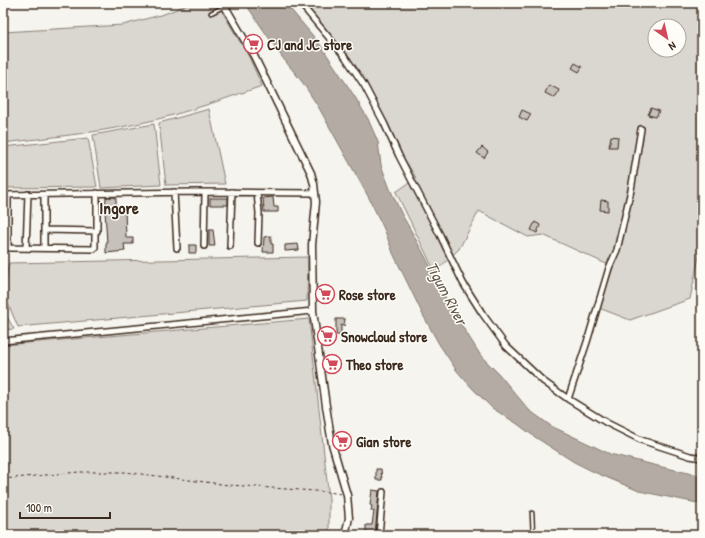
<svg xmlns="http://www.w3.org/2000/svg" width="705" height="538" viewBox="0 0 705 538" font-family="'Patrick Hand',sans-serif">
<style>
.green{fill:#dad6d0;stroke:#8a8077;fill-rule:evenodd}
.water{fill:#b4aca4;stroke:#84786e}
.building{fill:#c7c1bb;stroke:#3b2a1e}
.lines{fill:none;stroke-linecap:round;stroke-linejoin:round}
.service-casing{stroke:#3b2a1e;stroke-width:5.5}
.minor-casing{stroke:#3b2a1e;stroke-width:8}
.tertiary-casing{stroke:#3b2a1e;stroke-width:9}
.path{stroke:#3b2a1e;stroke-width:1;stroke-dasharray:3 3;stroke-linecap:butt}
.service{stroke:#fdfcf7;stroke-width:2.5}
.minor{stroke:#fdfcf7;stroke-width:5}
.tertiary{stroke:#fdfcf7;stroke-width:6}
.labels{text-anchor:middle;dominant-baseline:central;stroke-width:3;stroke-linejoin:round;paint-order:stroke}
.poi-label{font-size:15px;font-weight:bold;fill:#3b2a1e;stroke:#fdfcf7;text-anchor:start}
.water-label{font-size:16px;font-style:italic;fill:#65584d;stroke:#fdfcf7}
.quarter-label{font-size:17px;font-weight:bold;fill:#3b2a1e;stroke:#fdfcf7}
</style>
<rect width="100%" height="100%" fill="#f5f4ee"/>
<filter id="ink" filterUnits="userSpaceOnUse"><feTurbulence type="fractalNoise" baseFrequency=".025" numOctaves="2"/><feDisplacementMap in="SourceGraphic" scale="8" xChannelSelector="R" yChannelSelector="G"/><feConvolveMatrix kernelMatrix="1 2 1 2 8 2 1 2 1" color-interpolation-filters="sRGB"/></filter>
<g filter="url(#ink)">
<!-- green -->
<path class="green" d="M192,3H217L249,57L262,86C227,98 191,111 154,120C105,132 54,137 3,143V32L123,25L164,14Z
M303,3H702V242L690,299L630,320L599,308L613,267L543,235L528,237L479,211L459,249L435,272L396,192L416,178L402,155L387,122L367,84L349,58ZM655,26H679V50H655Z
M209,109L225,184L166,185L159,123Z
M154,124L161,185L101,188L93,135Z
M88,138L97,187L3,188V147Z
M308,257L307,301L18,327L3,292L9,263Z
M3,310L14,329L3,330Z
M309,319L329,499V535H3V345Z"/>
<!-- water -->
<path class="water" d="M245,3H284L292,11L319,43L355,97L368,119L378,142L381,165L390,189L402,215L409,227L427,260L449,305L481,356L498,373L529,410L551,426L610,454L662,467L702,476V504L639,491L594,472L574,462L535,437L516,423L492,408L472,388L457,371L439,344L423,315L393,253L385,231L369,198L319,108L303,83L282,57Z"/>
<!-- building -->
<path class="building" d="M575,63L582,67L579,72L572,68Z
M549,85L559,90L555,98L545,93Z
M651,108L659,111L656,117L648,115Z
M522,110L531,114L527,121L519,117Z
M611,136L618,137L617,147H609Z
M482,147L488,152L484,158L477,153Z
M106,197H116V211L125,210L126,238H133V244H124L125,251L106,253V243H107L105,211Z
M273,197L274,207H278V212H264L263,198Z
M210,198H228V205H210Z
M601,200L608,201V211L600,210Z
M535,222L540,225L537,233L531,230Z
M209,230H213L215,246H209Z
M271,236V244H273V252H263L264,237Z
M298,244L299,250L285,251V245Z
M189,245H196V253H189Z
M336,319H345L344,326L341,325V335H336Z
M321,335H332V346H325V341H322Z
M376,469H381L382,480H376Z
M372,490L379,491L375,535H371V533H366V525H372L374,511H371L372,506L370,505Z"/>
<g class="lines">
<defs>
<path id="service" d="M211,13L225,6
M532,513L533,535"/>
<path id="minor" d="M300,3L346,58L364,85L384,123L399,156L440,235L451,258L463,283L482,313L506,346L543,381L568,399L607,423L641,440L690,456L702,458
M174,192L177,248
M257,193L259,213L258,243
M3,195L195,192L315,193
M8,195V247L9,248L94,249L95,248V231
M44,195V230
M3,242H5L3,195
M204,246L205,193
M230,246L232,192
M26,248L28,194
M44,248V230L97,231V193
M3,341L313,311
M568,399L587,342L609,268L617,250L631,190L641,129
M379,535L383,492"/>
<path id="tertiary" d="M223,3L254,56L311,173L314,184L316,202L312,245L313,311L326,406L332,444L347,495L349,518L345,535"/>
</defs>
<!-- service casing -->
<use href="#service" class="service-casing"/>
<!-- minor casing -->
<use href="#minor" class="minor-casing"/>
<!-- tertiary casing -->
<use href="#tertiary" class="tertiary-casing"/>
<!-- path -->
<path class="path" d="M3,479L79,472H125L229,485L329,492L341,494"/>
<!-- service -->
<use href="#service" class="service"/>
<!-- minor -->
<use href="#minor" class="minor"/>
<!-- tertiary -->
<use href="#tertiary" class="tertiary"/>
</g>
</g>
<!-- icons -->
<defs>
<symbol id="supermarket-ring" viewBox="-11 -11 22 22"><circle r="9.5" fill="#fdfcf7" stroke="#d1495b" stroke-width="1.5"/><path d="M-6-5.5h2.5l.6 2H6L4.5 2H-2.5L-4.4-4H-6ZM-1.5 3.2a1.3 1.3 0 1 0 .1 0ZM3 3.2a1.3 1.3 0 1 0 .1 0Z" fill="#d1495b"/></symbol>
</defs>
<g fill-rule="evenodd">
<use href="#supermarket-ring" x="242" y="33" width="22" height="22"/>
<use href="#supermarket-ring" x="314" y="283" width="22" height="22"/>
<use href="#supermarket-ring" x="316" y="325" width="22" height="22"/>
<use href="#supermarket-ring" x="321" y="353" width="22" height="22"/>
<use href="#supermarket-ring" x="331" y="430" width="22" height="22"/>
</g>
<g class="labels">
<!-- poi labels -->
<g class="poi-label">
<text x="267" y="44">CJ and JC store</text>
<text x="339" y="294">Rose store</text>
<text x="341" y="336">Snowcloud store</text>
<text x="346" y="364">Theo store</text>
<text x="356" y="441">Gian store</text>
</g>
<!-- water labels -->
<g class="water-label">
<text transform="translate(447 293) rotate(62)">Tigum River</text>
</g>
<!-- quarter labels -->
<g class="quarter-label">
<text x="119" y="207">Ingore</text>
</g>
</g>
<!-- margin -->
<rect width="705" height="538" fill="none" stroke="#fdfcf7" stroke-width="16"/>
<rect x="8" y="8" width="689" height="522" fill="none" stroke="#3b2a1e" stroke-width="1.5" filter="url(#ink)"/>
<!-- north arrow -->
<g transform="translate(667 38) rotate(146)"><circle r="19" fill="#fdfcf7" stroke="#afa8a0"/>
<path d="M0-3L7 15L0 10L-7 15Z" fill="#d1495b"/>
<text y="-6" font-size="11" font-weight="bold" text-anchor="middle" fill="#3b2a1e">N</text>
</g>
<!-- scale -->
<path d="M20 512v6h90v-6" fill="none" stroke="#3b2a1e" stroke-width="2"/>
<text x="26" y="512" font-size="12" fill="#3b2a1e" stroke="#fdfcf7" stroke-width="3" paint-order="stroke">100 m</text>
</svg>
